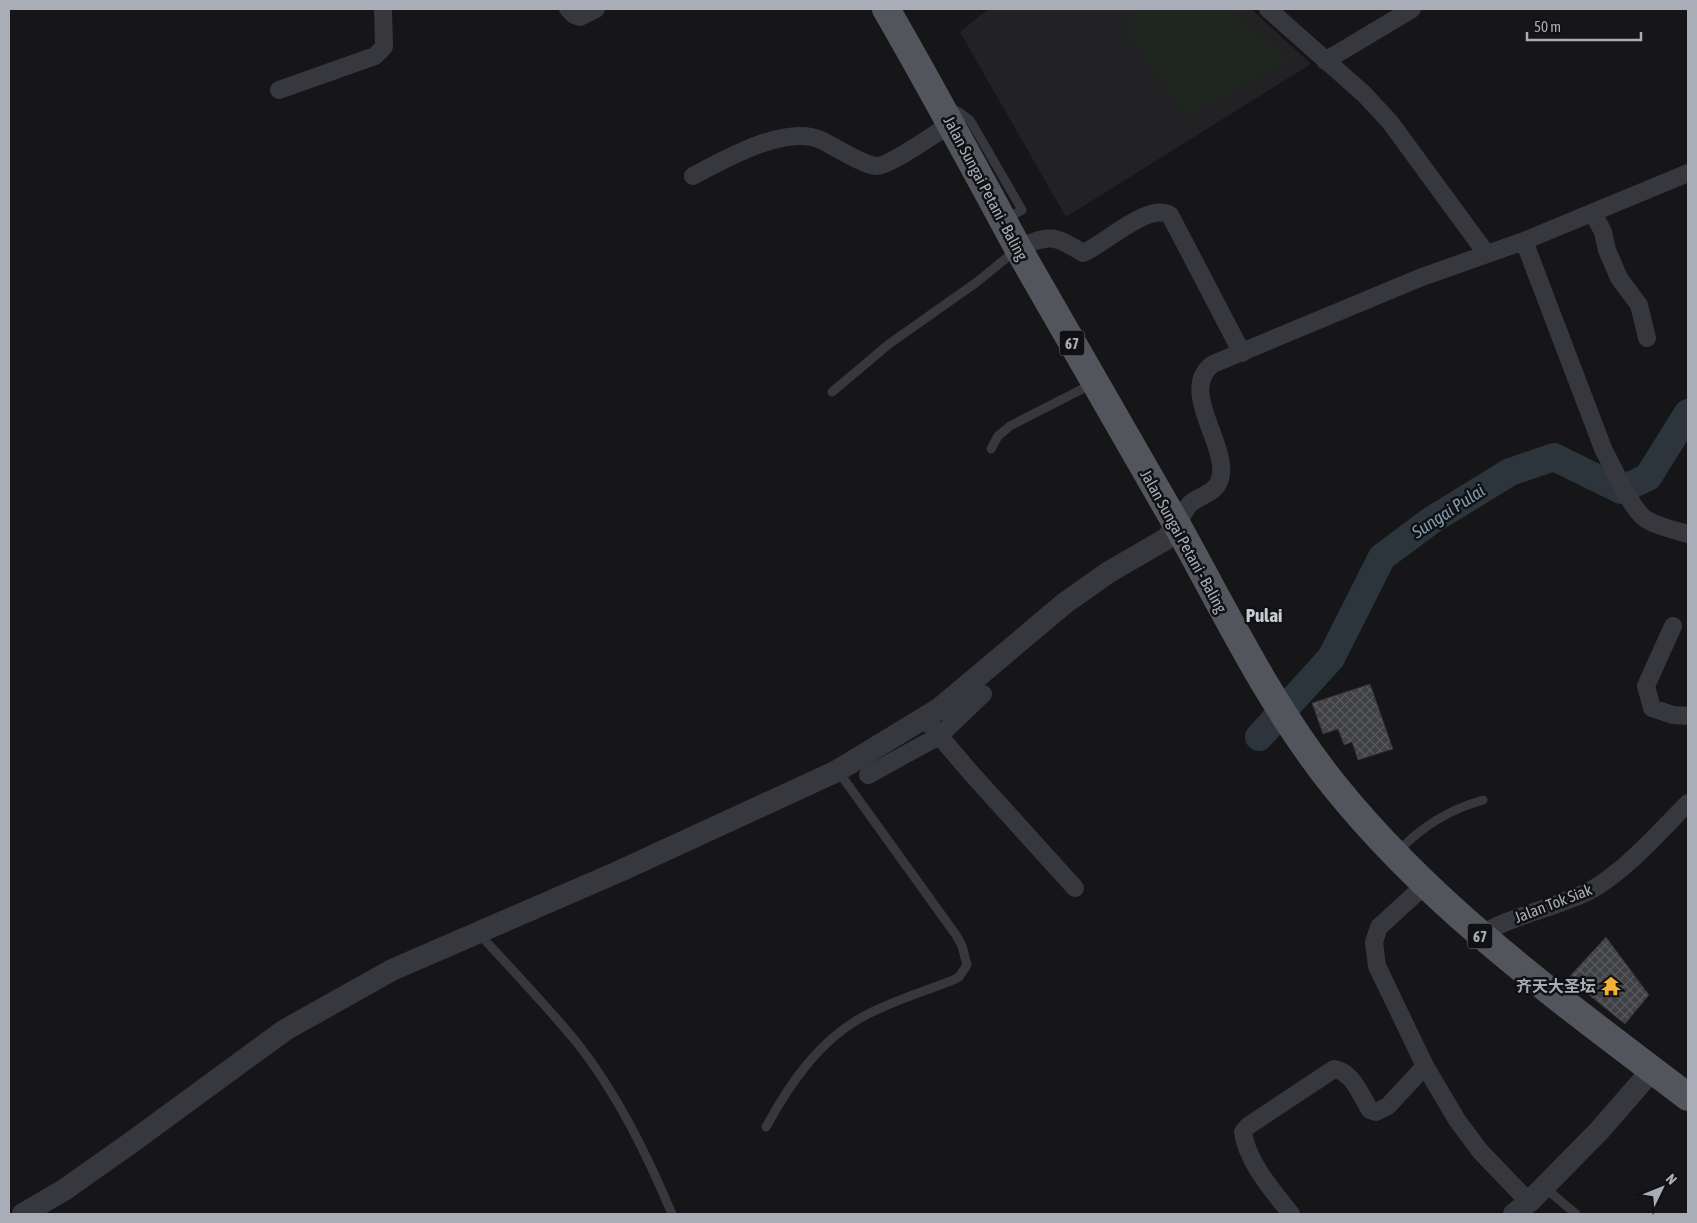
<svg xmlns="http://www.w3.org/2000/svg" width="1697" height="1223" viewBox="0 0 1697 1223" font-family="'Asap Condensed','Noto Sans SC',sans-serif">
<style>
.built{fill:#222225}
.park{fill:#1e261f}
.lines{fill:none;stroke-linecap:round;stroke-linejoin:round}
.river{stroke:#2c353c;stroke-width:28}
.building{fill:url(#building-cross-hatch);stroke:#303034}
.service{stroke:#37383d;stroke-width:9}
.minor{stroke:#37383d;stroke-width:18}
.tertiary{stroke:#37383d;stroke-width:22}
.primary{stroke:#53555c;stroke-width:28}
.labels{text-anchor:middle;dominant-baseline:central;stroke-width:5;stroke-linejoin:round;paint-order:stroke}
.shield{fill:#111113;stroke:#7b7e86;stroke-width:1}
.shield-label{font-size:15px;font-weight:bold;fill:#a8adb8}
.street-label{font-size:16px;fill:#a8adb8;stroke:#111113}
.poi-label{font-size:16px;font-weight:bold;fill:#a8adb8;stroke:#111113;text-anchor:end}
.water-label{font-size:18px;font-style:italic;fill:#7f9bb3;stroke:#111113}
.quarter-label{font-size:19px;font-weight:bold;fill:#c9ccd4;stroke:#111113}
</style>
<defs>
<pattern id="building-cross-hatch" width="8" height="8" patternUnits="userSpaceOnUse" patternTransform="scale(1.25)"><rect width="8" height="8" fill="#404145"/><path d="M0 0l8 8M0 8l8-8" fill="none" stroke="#595a5e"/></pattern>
</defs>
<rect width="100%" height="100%" fill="#161618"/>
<!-- built -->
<path class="built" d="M988,9H1251L1311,64L1066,217L960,32Z"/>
<!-- park -->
<path class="park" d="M1146,9H1230L1290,61L1187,116L1120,25Z"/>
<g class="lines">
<!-- river -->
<path class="river" d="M1259,737L1331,658L1382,557L1432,520L1510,472L1554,457L1621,490L1648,477L1688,413"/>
</g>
<!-- building -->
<path class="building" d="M1370,684L1393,749L1358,760L1352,742L1344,745L1338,729L1323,734L1312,703Z
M1606,937L1649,995L1625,1024L1568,978Z"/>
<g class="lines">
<!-- service -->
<path class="service" d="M949,113L958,111L970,120L1022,210L1006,219
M832,392L889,344L977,282L1016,250
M991,449L998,436L1010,426L1092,384
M1397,852C1423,826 1448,810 1483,800
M478,933C512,969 546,1005 578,1044C618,1095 647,1155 672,1214
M766,1127C790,1083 820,1039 866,1015C893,1001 922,992 951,981L959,977L967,965L962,946L956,935L838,771
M1544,1187L1576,1214"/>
<!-- minor -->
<path class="minor" d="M568,9L574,15L580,17L596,9
M1268,9L1364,94L1390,122L1486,253
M1325,61L1412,9
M279,90L375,56L384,47L383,9
M693,176C725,159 786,124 821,140C833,146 865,166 876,166C888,167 938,132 952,123
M1593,213L1603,232L1607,250L1619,278L1639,305L1647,338
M1524,241L1604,451C1614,468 1631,510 1647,520C1659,527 1675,530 1688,534
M1018,248C1051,234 1053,235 1083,253C1105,244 1148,202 1170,215L1242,353
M1177,526C1181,519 1185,508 1191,503C1201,495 1216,493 1220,479C1230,446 1177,390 1213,364L1422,277L1524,241L1688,173
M1673,626L1646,686L1652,708L1673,715L1688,716
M924,718L971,773L1075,888
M868,775L939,736L983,694
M1425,885L1379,927L1374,942L1377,966L1425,1066L1457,1120L1480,1151L1529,1202
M1479,935C1512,916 1550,909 1585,893C1620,877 1660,831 1688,803
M1291,1214C1273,1191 1247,1162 1243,1132L1248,1126L1334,1069C1352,1071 1361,1096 1370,1110L1376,1112L1388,1106L1425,1066"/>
<!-- tertiary -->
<path class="tertiary" d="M23,1214L64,1190L132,1142L285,1030L392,970L620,871L837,771L939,709L1065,603L1109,572L1166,539L1177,526
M1514,1214L1529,1202L1599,1131L1652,1070"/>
<!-- primary -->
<path class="primary" d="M886,9C932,88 975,169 1019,250C1071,342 1125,433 1177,525C1226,613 1270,705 1333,784C1433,909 1562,1001 1688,1097"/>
</g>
<!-- icons -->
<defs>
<symbol id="temple-bare" viewBox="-9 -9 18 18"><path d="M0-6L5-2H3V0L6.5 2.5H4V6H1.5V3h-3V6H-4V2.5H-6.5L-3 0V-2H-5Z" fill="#f2b134" stroke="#111113" stroke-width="2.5" paint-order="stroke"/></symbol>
</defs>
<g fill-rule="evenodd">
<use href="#temple-bare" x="1597" y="972" width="28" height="28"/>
</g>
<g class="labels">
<!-- shield labels -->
<g class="shield">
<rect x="1059.5" y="330.5" width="25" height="25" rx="4"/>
<rect x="1467.5" y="923.5" width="25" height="25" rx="4"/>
</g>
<g class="shield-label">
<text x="1072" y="343">67</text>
<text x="1480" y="936">67</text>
</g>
<!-- street labels -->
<g class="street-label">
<text transform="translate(986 188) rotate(62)">Jalan Sungai Petani - Baling</text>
<text transform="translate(1184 541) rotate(61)">Jalan Sungai Petani - Baling</text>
<text transform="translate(1553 903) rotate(-21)">Jalan Tok Siak</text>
</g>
<!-- poi labels -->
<g class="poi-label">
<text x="1596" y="986">齐天大圣坛</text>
</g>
<!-- water labels -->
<g class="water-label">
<text transform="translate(1448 511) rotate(-33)">Sungai Pulai</text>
</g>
<!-- quarter labels -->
<g class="quarter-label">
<text x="1264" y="615">Pulai</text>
</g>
</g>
<!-- border -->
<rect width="1697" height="1223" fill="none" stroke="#a8adb8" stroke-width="20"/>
<!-- north arrow -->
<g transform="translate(1662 1188) rotate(47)" stroke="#111113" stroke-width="4" paint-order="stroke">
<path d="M0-4L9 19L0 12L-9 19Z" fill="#a8adb8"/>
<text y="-8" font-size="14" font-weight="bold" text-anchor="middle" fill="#a8adb8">N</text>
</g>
<!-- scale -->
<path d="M1527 32v8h114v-8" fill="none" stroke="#a8adb8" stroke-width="2.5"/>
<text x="1534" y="32" font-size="15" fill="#a8adb8" stroke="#111113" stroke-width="4" paint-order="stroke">50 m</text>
</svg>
